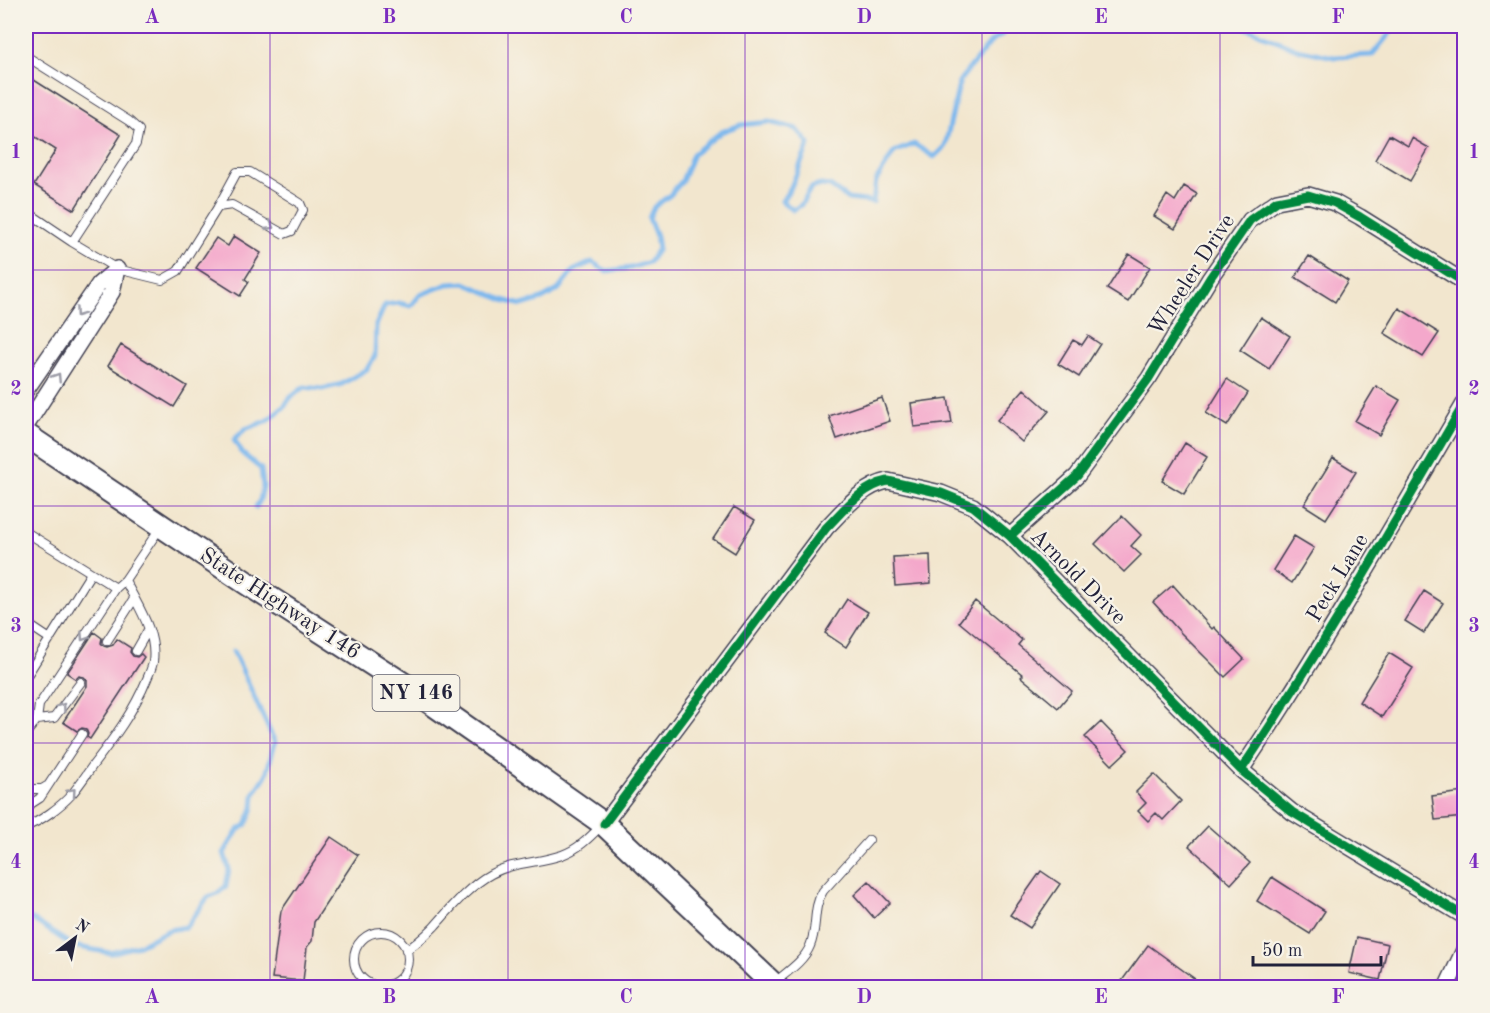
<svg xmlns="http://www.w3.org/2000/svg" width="1490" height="1013" viewBox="0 0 1490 1013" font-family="'Old Standard TT',serif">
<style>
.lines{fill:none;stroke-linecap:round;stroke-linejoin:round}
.stream{stroke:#7cb7ed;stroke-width:5}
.building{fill:#f4a8cb}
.lane-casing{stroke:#413f51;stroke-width:10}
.street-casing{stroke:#413f51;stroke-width:18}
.primary-casing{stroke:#413f51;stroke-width:26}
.lane{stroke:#fff;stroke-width:8}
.street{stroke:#fff;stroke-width:15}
.primary{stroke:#fff;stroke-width:22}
.cycleway-casing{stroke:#f7f3e8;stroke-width:13}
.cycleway{stroke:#00873e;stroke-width:9}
.oneway{stroke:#9c9ca7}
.grid{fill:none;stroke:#7b2cbf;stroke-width:1.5;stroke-opacity:0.55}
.labels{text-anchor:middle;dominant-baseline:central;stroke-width:4.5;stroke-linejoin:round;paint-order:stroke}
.shield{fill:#f7f3e8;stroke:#62616f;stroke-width:1.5}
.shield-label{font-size:21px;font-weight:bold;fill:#22223b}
.street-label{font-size:22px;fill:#22223b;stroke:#f7f3e8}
.neatline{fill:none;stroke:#7b2cbf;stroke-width:2}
.grid-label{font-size:20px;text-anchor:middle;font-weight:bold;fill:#7b2cbf}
</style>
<rect width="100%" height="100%" fill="#f7f3e8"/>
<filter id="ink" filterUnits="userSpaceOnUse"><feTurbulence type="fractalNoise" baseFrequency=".0167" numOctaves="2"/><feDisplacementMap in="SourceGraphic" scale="12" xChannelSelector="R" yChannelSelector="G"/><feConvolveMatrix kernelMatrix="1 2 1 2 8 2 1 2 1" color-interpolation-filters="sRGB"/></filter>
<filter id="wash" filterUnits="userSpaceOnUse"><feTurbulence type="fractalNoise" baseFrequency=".008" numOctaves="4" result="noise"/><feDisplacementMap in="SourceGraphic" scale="24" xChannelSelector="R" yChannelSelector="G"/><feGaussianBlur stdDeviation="1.35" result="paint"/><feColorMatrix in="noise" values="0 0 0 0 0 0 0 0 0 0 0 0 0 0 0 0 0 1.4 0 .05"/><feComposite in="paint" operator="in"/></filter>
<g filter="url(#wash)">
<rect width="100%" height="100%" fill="#f2e6ce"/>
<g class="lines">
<!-- stream -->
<path class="stream" d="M1242,26L1297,49L1334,57L1372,55L1396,26
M256,507L260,500L263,486L261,469L243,454L234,440L245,429L267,421L284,407L290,398L304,387L322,389L342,384L367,369L375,356L376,325L385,305L399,303L411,306L420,295L448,284L465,283L503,300L522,305L542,299L558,290L573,271L592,262L606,271L631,268L649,262L658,249L656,236L649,218L654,207L670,195L682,181L693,154L721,132L740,125L769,122L797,129L809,144L791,187L782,201L793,210L801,205L811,188L821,185L830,186L848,199L873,202L876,181L894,152L914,144L934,157L945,146L960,80L990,43L1014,26
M26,915L73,946L111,953L139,945L169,930L186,927L208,897L218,893L226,886L229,869L224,853L238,830L246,825L253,808L254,794L266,775L275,742C260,712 248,681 233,651"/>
</g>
<g id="blocks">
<!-- building -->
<path class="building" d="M26,75L121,135L74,210L34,185L56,150L26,131Z
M1389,135L1408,146L1412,138L1429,148L1410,181L1375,160Z
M1184,186L1197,194L1175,229L1154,216L1167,195L1175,201Z
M234,236L261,253L245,279L249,282L240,296L196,268L216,238L228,246Z
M1129,254L1150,267L1128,302L1107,289Z
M1309,256L1348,281L1335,302L1295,277Z
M1399,308L1439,333L1423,357L1384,333Z
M1261,317L1290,336L1269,369L1240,350Z
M1088,336L1100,344L1079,377L1058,364L1073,340L1082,345Z
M121,345L187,386L174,407L108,366Z
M1227,379L1248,393L1227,426L1206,413Z
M1376,386L1400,400L1379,435L1355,421Z
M1024,389L1049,411L1022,442L997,420Z
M882,398L890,421L837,439L829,416Z
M948,398L952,423L914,427L911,403Z
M1185,443L1207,457L1184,494L1162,481Z
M1333,458L1356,472L1326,519L1304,505Z
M734,507L755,520L735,553L713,539Z
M1122,516L1141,535L1131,546L1141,555L1124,572L1095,544Z
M1294,536L1314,548L1292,583L1273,570Z
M930,555L931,583L895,586L893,557Z
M1173,585L1212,629L1214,627L1244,659L1225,677L1181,633L1153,602Z
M1424,591L1443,603L1424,633L1405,621Z
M847,599L868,612L846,647L825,633Z
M975,601L1022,640L1018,645L1072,691L1058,708L1021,677L1023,675L959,622Z
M94,632L102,638L101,643L104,646L107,647L113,645L117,639L131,648L130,652L133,656L137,657L141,654L144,657L90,739L87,737L88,734L86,729L82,728L77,731L63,722L87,686V680L84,677L79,676L76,679L67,673Z
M1389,653L1413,668L1382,717L1359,702Z
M1101,722L1128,750L1112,765L1085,737Z
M1154,774L1181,801L1163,820L1156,813L1148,821L1138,811L1146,803L1136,792Z
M1464,792V817L1435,820L1432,796Z
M1208,826L1250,863L1231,884L1189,846Z
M331,837L358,855L314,922L312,941L307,947L303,981L272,978L281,911Z
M1041,871L1060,884L1030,928L1010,915Z
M1272,877L1325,911L1310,934L1257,901Z
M869,881L890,903L874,918L854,895Z
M1357,937L1388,944L1380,980L1349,973Z
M1148,945L1206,987H1129L1121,982Z"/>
</g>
</g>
<g filter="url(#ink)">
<use href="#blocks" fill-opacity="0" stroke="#413f51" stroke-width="1.5"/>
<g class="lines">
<defs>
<path id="lane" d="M26,56L129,121L139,130L136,144L72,242
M26,211L72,242L117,269L162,280L178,271L218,207L237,172H250L300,203L303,210L292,231L284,234L232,205L218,207
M26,532L116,588L125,580L160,528
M26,623L50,639
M107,641L134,599
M136,651L148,630
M26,677L91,573
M37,720L54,718L81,682
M26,733L37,720L39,705L116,588
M26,789H42L47,786
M26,807L40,798L82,734
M26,826C39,823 62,805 71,795C79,786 86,775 93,765C114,738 134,711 147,679C149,674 152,668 153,662C157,632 137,605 125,580
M354 959a27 27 0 1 1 54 0a27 27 0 1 1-54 0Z
M406,950C417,944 425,936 434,927C451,908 469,886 491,874C513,862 539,863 562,855C579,849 590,837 602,825
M774,983C787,972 804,961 810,946C818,928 812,908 823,891L869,840"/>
<path id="street" d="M26,390L99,284L117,269
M26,426L112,292L117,269
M1010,536L1077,476L1149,378L1210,278L1250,220L1277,201L1308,195L1335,203L1360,217L1464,282
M1241,770C1321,651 1392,527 1464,404
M604,824L826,528C844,510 862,486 888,481L941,493L973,506L1010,536L1241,770L1292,812L1464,916
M1446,988L1464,950"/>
<path id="primary" d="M26,435L245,582L417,693L509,757L604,824L777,988"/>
</defs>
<!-- lane casing -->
<use href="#lane" class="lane-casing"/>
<!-- street casing -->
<use href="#street" class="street-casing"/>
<!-- primary casing -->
<use href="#primary" class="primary-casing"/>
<!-- lane -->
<use href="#lane" class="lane"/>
<!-- street -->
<use href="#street" class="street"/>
<!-- primary -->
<use href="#primary" class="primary"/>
<defs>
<path id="cycleway" d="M1010,536L1077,476L1149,378L1210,278L1250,220L1277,201L1308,195L1335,203L1360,217L1464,282
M1241,770C1321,651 1392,527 1464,404
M604,824L826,528C844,510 862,486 888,481L941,493L973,506L1010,536L1241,770L1292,812L1464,916"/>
</defs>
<!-- cycleway casing -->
<use href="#cycleway" class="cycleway-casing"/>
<!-- cycleway -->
<use href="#cycleway" class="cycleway"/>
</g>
<!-- one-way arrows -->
<defs><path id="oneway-chevron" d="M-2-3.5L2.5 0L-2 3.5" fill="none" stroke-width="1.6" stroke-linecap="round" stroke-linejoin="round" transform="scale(1.5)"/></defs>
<g class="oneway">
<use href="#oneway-chevron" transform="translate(270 226) rotate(30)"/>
<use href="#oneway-chevron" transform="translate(79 313) rotate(125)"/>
<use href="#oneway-chevron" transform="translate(57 377) rotate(-57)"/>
<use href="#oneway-chevron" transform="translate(84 637) rotate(124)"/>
<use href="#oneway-chevron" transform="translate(62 707) rotate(-54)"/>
<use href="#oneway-chevron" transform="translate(72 792) rotate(-49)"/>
</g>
</g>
<!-- grid -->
<path class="grid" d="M270,26V988M508,26V988M745,26V988M982,26V988M1220,26V988M26,270H1464M26,506H1464M26,743H1464"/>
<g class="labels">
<!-- shield labels -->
<rect class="shield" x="372.5" y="675" width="87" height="36" rx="4.5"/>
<g class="shield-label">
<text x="416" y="693">NY 146</text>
</g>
<!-- street labels -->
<g class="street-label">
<text transform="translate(1192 275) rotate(-57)">Wheeler Drive</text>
<text transform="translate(1078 577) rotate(45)">Arnold Drive</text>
<text transform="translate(1338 578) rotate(-59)">Peck Lane</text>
<text transform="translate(280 604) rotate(33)">State Highway 146</text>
</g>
</g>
<!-- margin -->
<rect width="1490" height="1013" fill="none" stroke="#f7f3e8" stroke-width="66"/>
<!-- north arrow -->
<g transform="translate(75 938) rotate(32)" stroke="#f7f3e8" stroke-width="4.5" paint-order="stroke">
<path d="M0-4.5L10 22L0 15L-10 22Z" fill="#22223b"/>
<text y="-9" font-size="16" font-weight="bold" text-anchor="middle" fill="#22223b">N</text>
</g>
<!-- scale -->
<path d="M1253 956v9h128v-9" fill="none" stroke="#22223b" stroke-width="3"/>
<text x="1262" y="956" font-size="18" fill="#22223b" stroke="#f7f3e8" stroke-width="4.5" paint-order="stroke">50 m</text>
<rect x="33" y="33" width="1424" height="947" class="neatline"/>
<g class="grid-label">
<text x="152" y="23">A</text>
<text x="389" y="23">B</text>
<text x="626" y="23">C</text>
<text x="864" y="23">D</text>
<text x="1101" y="23">E</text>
<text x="1338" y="23">F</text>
<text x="16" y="158">1</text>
<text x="1474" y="158">1</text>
<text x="16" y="395">2</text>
<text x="1474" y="395">2</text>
<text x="16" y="632">3</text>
<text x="1474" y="632">3</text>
<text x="16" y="868">4</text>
<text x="1474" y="868">4</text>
<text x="152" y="1003">A</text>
<text x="389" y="1003">B</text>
<text x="626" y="1003">C</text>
<text x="864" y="1003">D</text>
<text x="1101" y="1003">E</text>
<text x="1338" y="1003">F</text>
</g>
</svg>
